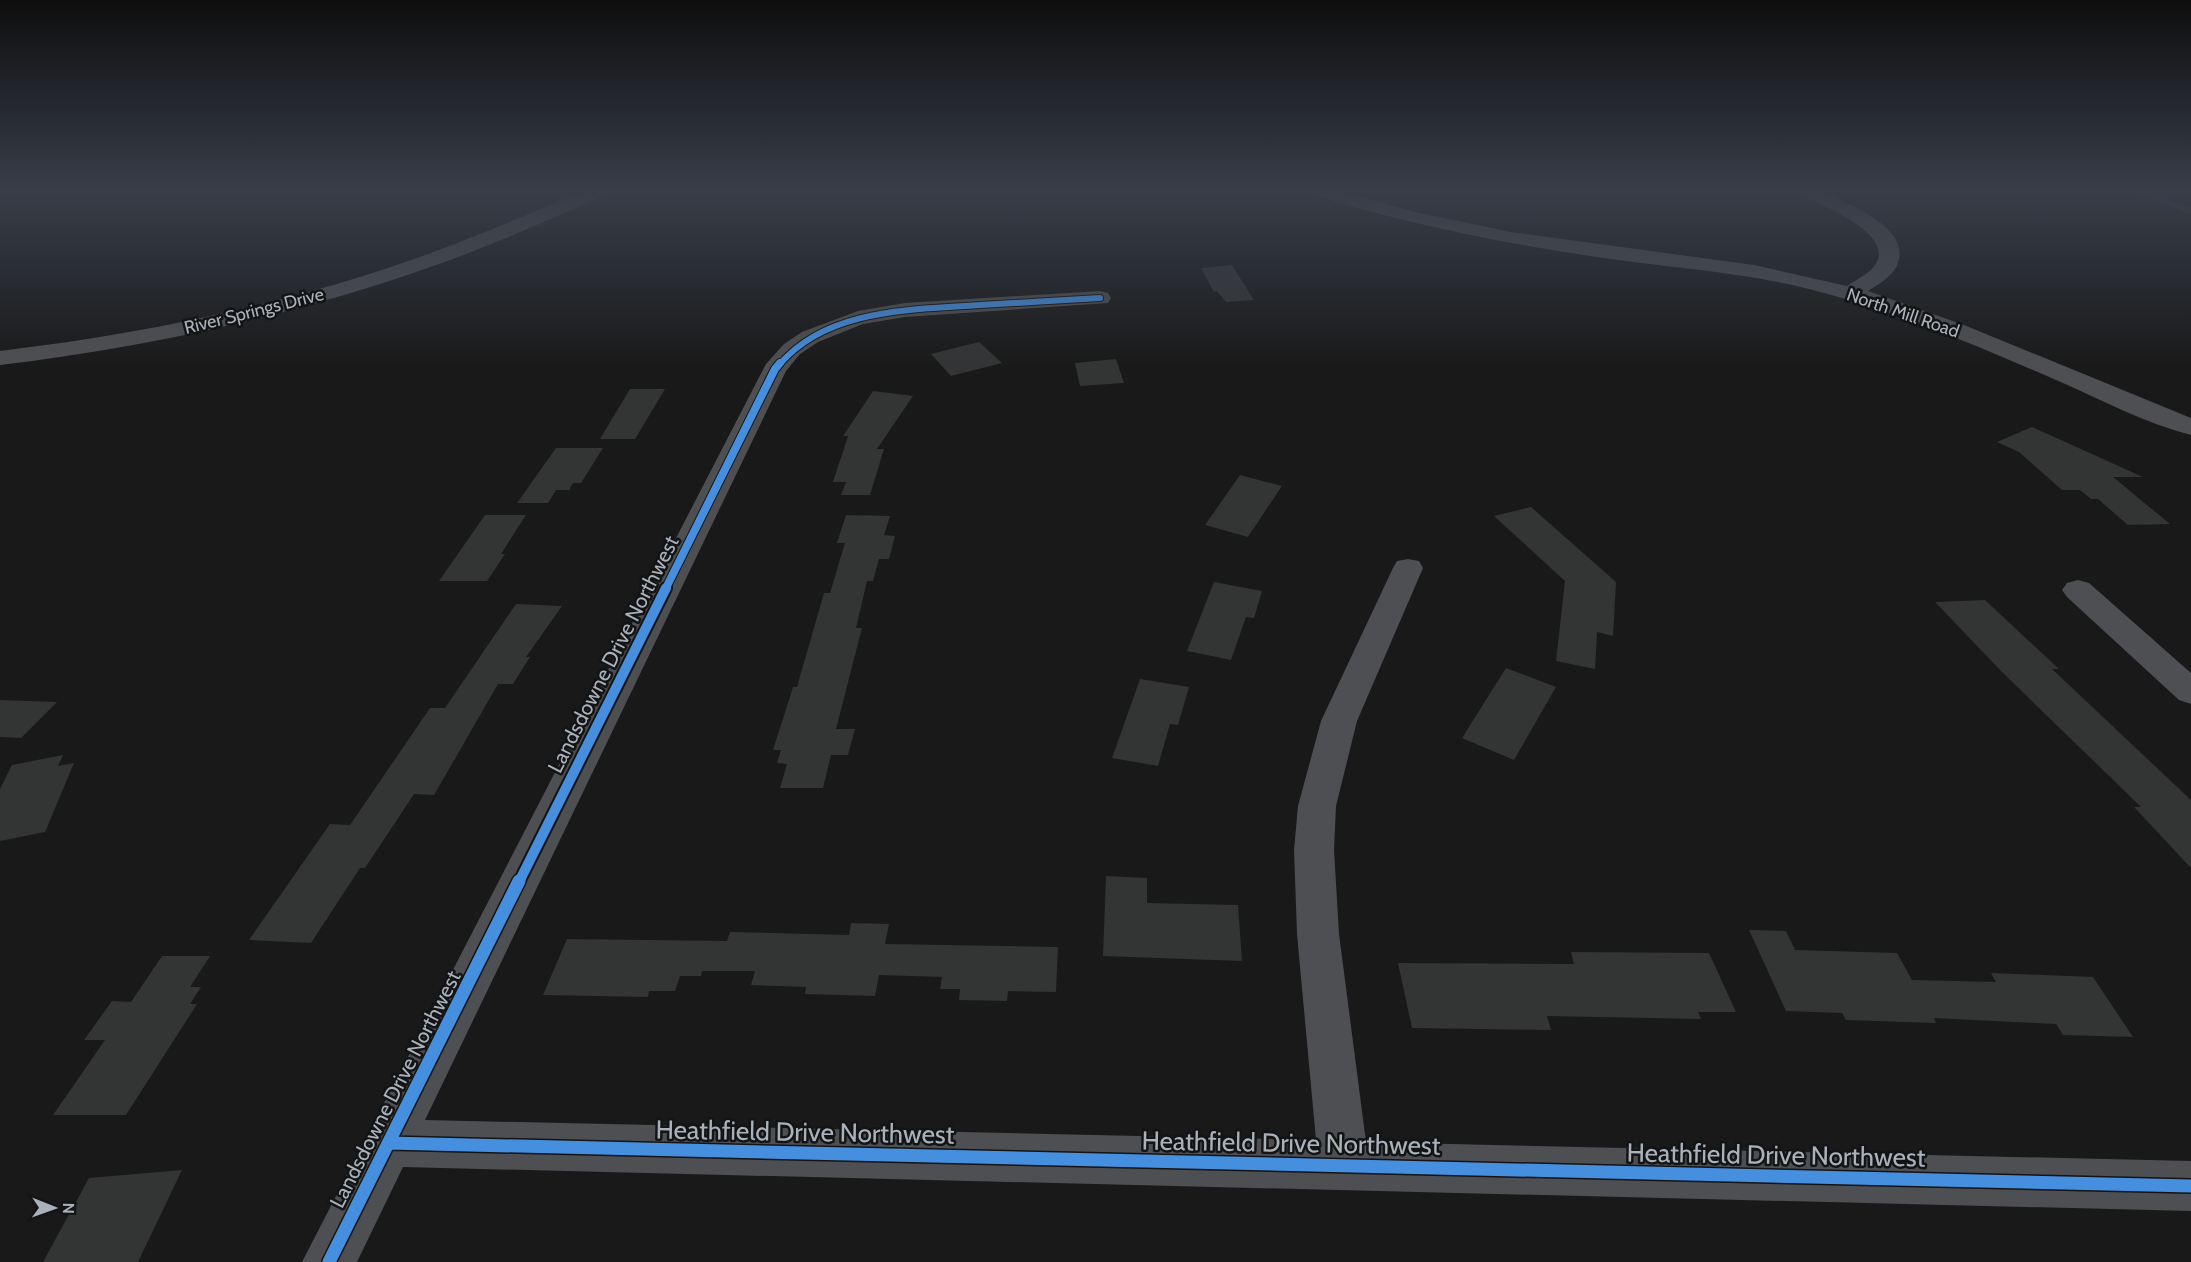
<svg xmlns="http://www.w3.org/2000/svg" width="2191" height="1262" viewBox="0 0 2191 1262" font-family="Cabin,sans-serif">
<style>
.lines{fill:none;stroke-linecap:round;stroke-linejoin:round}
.stream{stroke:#2f383c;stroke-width:6}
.building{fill:#333434}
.street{fill:#4e4f52;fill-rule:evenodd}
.cycleway-far3-casing{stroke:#131415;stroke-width:8}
.cycleway-far2-casing{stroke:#131415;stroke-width:10}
.cycleway-far1-casing{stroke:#131415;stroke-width:14}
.cycleway-casing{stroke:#131415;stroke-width:16}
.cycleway-far3{stroke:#468fdf;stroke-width:6}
.cycleway-far2{stroke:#468fdf;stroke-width:8}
.cycleway-far1{stroke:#468fdf;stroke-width:10}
.cycleway{stroke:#468fdf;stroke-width:13}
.labels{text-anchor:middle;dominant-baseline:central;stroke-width:5;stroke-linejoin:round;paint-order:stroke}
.far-street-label{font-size:18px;fill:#abb1ba;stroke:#131415}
.street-label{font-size:21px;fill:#abb1ba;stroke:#131415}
.near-street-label{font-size:26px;fill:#abb1ba;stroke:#131415}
</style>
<rect width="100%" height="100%" fill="#191919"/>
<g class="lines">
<!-- stream -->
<path class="stream" d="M2136,191L2191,211"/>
</g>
<!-- building -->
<path class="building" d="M1232,265L1254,300L1226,302L1217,291L1214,292L1201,268Z
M979,342L1002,363L951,376L931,354Z
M1116,359L1124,383L1080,386L1075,363Z
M630,389H665L635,439H600Z
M873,391L913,396L877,449H884L870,495H841L846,482H833L848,436H843Z
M2032,427L2143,477H2113L2170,524L2128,525L2098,499H2091L2080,490H2062L2019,452L1997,442Z
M556,448H603L581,483H573L569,490H556L548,503H517Z
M1240,475L1282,486L1248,537L1205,525Z
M1531,507L1616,582L1613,636L1597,632L1595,669L1556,661L1565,581L1494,516Z
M485,515H526L501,554H505L487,581H439Z
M846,515L890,516L884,535L895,536L889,559H879L873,581H867L856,628H862L836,729H855L848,755H831L823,788H780L787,764L777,763L781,750H773L793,687H797L824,593H830L845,543H837Z
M1214,582L1262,591L1254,618L1246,617L1231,660L1187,651Z
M1985,600L2059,669H2052L2191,800V868L2134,807H2141L2002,672L1935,602Z
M516,604L562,606L526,657H530L513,684H498L434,795L414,794L365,868H360L311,943L249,940L330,824L350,825L430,708H445Z
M1506,668L1556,687L1514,760L1462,738Z
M1140,679L1189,687L1178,725L1170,724L1158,766L1112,758Z
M0,700L57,702L21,738L0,737Z
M63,755L58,766L74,763L45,832L0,841V789L12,765Z
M1106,876L1147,878V903L1238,905L1242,961L1103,956Z
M851,923L889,924L885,944L1058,947L1056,992L1008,991L1007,1001L959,1000L960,989H940L942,977L879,975L875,996L805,994L806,987L751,985L755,971H702L701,976H680L675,991H649L648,997L543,995L567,939L727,941L730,932L849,935Z
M1749,930L1786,931L1795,950L1897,953L1912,980L1996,982L1991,973L2093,977L2133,1037L2063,1035L2056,1024L1934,1018L1936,1023L1846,1020L1842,1013L1786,1011Z
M1571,952L1709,953L1736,1012H1698L1701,1019L1547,1016L1551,1030L1412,1028L1398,963L1574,964Z
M162,956H210L190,987H201L190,1004H197L126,1115H53L105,1040H84L112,1001L131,1002Z
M182,1170L138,1262H43L89,1178Z"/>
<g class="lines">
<!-- street -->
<path class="street" d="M584,191H608L606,195C549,219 492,246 433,266C293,316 148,347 0,365V351C143,334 284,305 420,257C476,237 530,213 584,191Z
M1310,191H1338L1415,212L1511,232L1754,265L1847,286C1857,279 1874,272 1878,259C1887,231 1822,205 1801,195L1799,191C1805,190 1815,189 1821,191C1828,192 1836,197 1842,201C1863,211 1905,230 1899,259C1897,274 1879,284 1868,291L1964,325L2191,418V435C2147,424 2104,401 2063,383C1980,347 1897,311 1809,289C1742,272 1672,268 1604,258C1505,244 1408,224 1312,195Z
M1100,291L1108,293L1111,298L1108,303L905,317L863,324L818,342L800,354L786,371L425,1120L1316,1140L1297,934L1294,850L1298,806L1321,721L1393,568L1397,561L1408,559L1419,561L1423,568L1357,721L1336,806L1334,850L1339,934L1366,1142L2191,1161V1211L403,1167L357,1262H302L766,364L784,344L802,332L858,311L905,303Z
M2078,580L2089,583L2191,673V704L2179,700L2067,597L2062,590L2067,583Z"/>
<defs>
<path id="cycleway-far3" d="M779,365C827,308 912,310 980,305C1020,303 1060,300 1100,298"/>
<path id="cycleway-far2" d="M665,590L775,369L780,363"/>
<path id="cycleway-far1" d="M519,882L666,588"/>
<path id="cycleway" d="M389,1143L2191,1186
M329,1262L519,881"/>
</defs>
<!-- cycleway-far3 casing -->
<use href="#cycleway-far3" class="cycleway-far3-casing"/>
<!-- cycleway-far2 casing -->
<use href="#cycleway-far2" class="cycleway-far2-casing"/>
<!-- cycleway-far1 casing -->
<use href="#cycleway-far1" class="cycleway-far1-casing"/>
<!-- cycleway casing -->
<use href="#cycleway" class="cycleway-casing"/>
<!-- cycleway-far3 -->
<use href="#cycleway-far3" class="cycleway-far3"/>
<!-- cycleway-far2 -->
<use href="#cycleway-far2" class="cycleway-far2"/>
<!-- cycleway-far1 -->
<use href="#cycleway-far1" class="cycleway-far1"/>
<!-- cycleway -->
<use href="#cycleway" class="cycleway"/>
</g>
<!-- sky -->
<linearGradient id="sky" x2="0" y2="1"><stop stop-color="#0e0e0e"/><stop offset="0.52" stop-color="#383e49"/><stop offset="1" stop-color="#383e49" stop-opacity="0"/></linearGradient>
<rect width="2191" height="367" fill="url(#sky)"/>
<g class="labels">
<!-- far-street labels -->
<g class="far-street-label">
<text transform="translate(254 311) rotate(-14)">River Springs Drive</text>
<text transform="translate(1903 313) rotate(19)">North Mill Road</text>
</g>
<!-- street labels -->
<g class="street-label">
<text transform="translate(613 654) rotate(-63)">Landsdowne Drive Northwest</text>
<text transform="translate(395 1089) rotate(-63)">Landsdowne Drive Northwest</text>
</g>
<!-- near-street labels -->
<g class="near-street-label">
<text transform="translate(805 1132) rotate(1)">Heathfield Drive Northwest</text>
<text transform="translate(1291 1143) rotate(1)">Heathfield Drive Northwest</text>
<text transform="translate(1776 1155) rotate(1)">Heathfield Drive Northwest</text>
</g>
</g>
<!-- north arrow -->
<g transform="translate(54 1208) rotate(91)" stroke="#131415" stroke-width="4.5" paint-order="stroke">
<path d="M0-4.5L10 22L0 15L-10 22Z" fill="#abb1ba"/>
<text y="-9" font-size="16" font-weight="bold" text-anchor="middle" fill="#abb1ba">N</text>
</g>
</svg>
